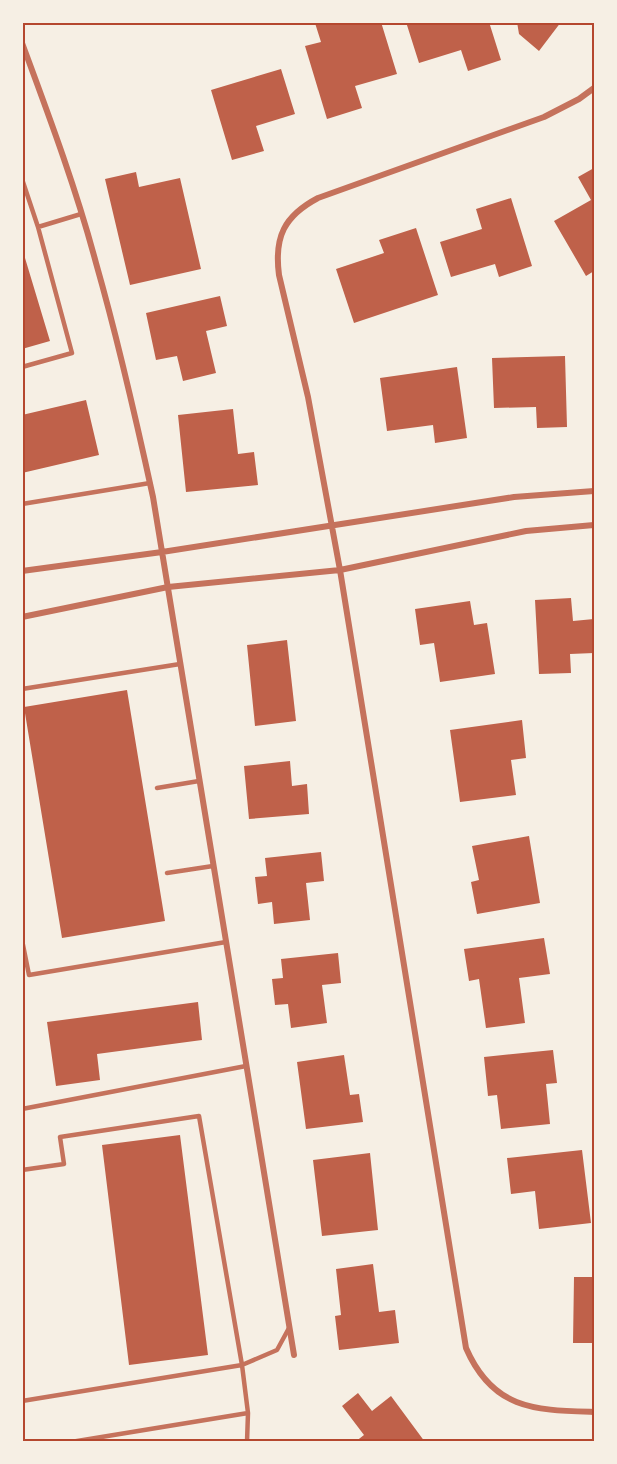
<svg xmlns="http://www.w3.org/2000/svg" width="617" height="1464" viewBox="0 0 617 1464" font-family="'Space Grotesk',sans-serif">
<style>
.building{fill:#bf614a}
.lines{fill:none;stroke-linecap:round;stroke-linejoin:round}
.service{stroke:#c5725c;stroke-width:4.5}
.minor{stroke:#c5725c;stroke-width:6}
.neatline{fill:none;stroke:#b5482f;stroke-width:2}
</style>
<rect width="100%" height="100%" fill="#f6efe4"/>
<!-- building -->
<path class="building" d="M318,22H381L397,74L355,86L362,108L327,119L305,46L321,42L315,23Z
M406,22H489L501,60L468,71L461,50L419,63Z
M517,22H561L539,51L519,34Z
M281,69L295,114L256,126L264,151L232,160L211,90Z
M594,168V271L586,276L554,221L591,200L578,177Z
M136,172L139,187L180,178L201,269L130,285L105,179Z
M511,198L532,266L499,277L495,264L451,277L440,242L482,229L476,209Z
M416,228L438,295L354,323L336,269L384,253L379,240Z
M22,248L50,341L22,349Z
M220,296L227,326L206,331L216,373L183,381L177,356L156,360L146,313Z
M565,356L567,427L537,428L536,407L494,408L492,358Z
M457,367L467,438L435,443L433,425L387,431L380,378Z
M86,400L99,455L22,473V415Z
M233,409L238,454L254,452L258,485L186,492L178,415Z
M571,598L573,621L594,619V653L570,654L571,673L539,674L535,600Z
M470,601L474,625L487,623L495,674L440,682L434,643L420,645L415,609Z
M287,640L296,721L255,726L247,645Z
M127,690L165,921L62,938L24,707Z
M522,720L526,758L511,760L516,795L460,802L450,730Z
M290,761L292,786L307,784L309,814L249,819L244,766Z
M529,836L540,903L477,914L471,882L479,880L472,846Z
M321,852L324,881L306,883L310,920L274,924L272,902L258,904L255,877L267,876L265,858Z
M544,938L550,974L519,978L525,1023L486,1028L479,979L469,981L464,949Z
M338,953L341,983L322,985L327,1023L291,1028L288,1004L275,1005L272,979L283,978L281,959Z
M198,1002L202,1040L97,1054L100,1080L56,1086L47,1022Z
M553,1050L557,1083L546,1084L550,1124L501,1129L497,1095L488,1096L484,1057Z
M344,1055L350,1095L359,1094L363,1122L306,1129L297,1062Z
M180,1135L208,1355L129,1365L102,1145Z
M582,1150L591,1223L539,1229L535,1191L511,1194L507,1158Z
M370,1153L378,1230L322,1236L313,1160Z
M373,1264L379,1312L395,1310L399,1343L339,1350L335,1316L341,1315L336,1269Z
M574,1277H594V1343H573Z
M358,1393L372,1411L391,1396L425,1442H355L364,1435L342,1406Z"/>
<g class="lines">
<!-- service -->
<path class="service" d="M22,179L38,227
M22,367L72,353L38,227L81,214
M22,504L150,483
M22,689L180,664
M157,788L199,781
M167,873L213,866
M22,940L29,975L226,942
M22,1109L246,1066
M22,1170L64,1164L60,1137L199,1116L242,1365L22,1401
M71,1442L248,1413
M247,1442L248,1413L242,1365L277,1350L289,1328"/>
<!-- minor -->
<path class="minor" d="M22,43C49,116 76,188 96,263C118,340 136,419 153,497L294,1355
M594,88L579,99L544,117L318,198C284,216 274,237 279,275L308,397L340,570L466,1348C493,1410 535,1410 594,1412
M22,571L162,552L514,497L594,491
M22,617L168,587L340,570L526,531L594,525"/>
</g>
<!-- border -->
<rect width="617" height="1464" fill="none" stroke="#f6efe4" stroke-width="48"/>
<rect x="24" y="24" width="569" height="1416" class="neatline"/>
</svg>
